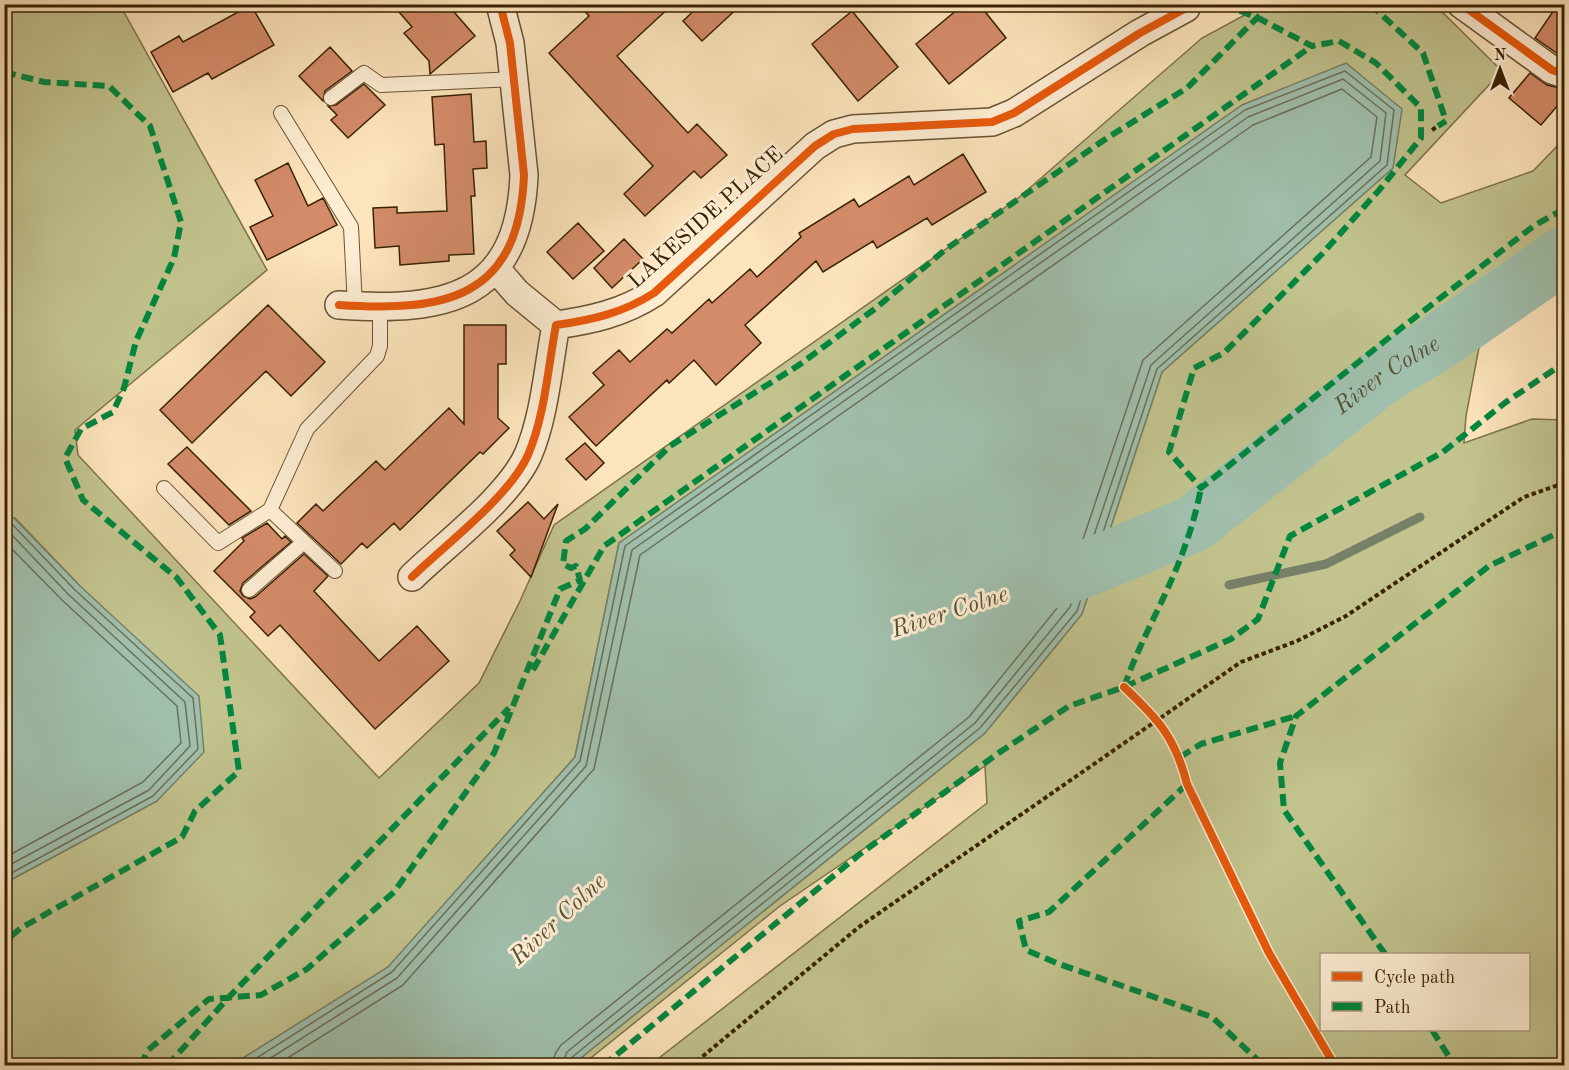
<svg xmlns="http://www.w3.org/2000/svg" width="1569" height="1070" viewBox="0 0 1569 1070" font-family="'Old Standard TT',serif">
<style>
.green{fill:#c2c38e;stroke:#7e7248;stroke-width:1.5;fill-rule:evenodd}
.water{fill:#a0bfac;stroke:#778068;stroke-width:1.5}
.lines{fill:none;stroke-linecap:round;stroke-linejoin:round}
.shore{stroke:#6c7058;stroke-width:1.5}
.stream{stroke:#778068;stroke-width:9}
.river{stroke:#a0bfac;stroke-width:57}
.building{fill:#d38b69;stroke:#392203;stroke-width:1.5}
.service-casing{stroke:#6a5231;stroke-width:16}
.minor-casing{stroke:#6a5231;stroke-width:30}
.path{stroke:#392203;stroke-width:4;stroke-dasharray:4.5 3;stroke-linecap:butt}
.service{stroke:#fdedd3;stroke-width:14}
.minor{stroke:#fdedd3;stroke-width:27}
.quiet{stroke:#00873e;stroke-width:6;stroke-dasharray:12 6;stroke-linecap:butt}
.cycleway-casing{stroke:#fdedd3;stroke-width:11}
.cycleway{stroke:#e8590c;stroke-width:8}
.labels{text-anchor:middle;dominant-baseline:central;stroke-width:6;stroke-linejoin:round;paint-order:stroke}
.street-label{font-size:22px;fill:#392203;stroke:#fdedd3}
.water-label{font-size:24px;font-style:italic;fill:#585136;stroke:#fdedd3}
</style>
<rect width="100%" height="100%" fill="#fce4bc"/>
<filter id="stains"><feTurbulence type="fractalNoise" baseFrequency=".00333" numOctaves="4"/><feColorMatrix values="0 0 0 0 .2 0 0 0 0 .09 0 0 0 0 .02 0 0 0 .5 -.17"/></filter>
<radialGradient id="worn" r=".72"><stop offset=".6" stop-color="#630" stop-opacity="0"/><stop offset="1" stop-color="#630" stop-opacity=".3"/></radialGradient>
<!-- green -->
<path class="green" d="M5,5H120L267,270L75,430L78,455L379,778L479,683L520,601L554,525L1017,199L1202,38L1263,5H1435L1502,71L1405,175L1441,203L1533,171L1564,139V275L1481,337L1466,416L1464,443L1532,419L1564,420V1065H650L987,803L985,766L780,906L582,1065H572L985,733L1082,614L1162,372L1393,167L619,543L575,757L388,968L232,1065H5V883L157,801L79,585L15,518L5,519ZM1322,954H1528V1030H1322Z"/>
<!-- water -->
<path class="water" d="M1346,63L1402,109L1393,168L1162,372L1082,614L985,733L572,1065H232L388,967L575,757L619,543L1242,105Z
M14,518L79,585L199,696L204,752L157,801L5,883L4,519Z"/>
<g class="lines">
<!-- shore -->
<path class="shore" d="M4,524L13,525L74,589L193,698L198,749L153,796L4,877
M4,532L10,533L69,595L185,702L190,746L149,790L4,868
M4,541L63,601L177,706L181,743L143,782L4,858
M244,1066L392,972L580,761L625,546L1245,110L1345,71L1394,110L1387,165L1157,369L1077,611L980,728L571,1058L569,1066
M258,1066L397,978L586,766L632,550L1248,117L1343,79L1386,113L1380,161L1151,365L1070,607L975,723L567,1052L561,1066
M275,1066L403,985L594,769L640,555L1253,125L1342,89L1377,117L1371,157L1143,360L1062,602L969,717L561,1045L555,1054L552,1066"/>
<!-- stream -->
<path class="stream" d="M1229,585L1326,564L1420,517"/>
<!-- river -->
<path class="river" id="s1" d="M1024,589L1085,569L1193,524L1383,375L1434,345L1564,255"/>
</g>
<!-- building -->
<path class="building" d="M392,4H447L475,36L430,74L429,61L404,33L412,27Z
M578,4H673L617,56L688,133L697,124L727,155L701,178L694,171L645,216L624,194L653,166L549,53L589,16Z
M701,4H742L702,41L683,21Z
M964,4H979L1006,38L949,84L916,44Z
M1558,4H1564V58L1535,38Z
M251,5L274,45L212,79L208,73L173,92L151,52L179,36L183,42Z
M852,11L898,67L858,101L812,44Z
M330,47L352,71L325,91L323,101L299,76Z
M1530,73L1547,85L1564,89V98L1541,125L1509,98Z
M364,84L385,105L348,138L331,120L337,115L328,106L336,105Z
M471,94L474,142L486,141L487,168L473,169L475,196H471L474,254L449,255V261L400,265L399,246L375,248L373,208L397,207V213L447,211L444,144L435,145L432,97Z
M963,154L986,192L932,225L927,218L877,248L873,241L823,272L816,261L745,325L761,343L716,385L694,360L669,383L667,380L596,446L569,417L604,385L593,373L619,350L630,362L667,329L672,333L709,299L712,303L750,269L757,277L801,237L799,233L854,199L859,207L909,176L914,185Z
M288,163L308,206L323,198L337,225L267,260L250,227L273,216L255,180Z
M578,223L604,251L573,279L547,252Z
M624,239L643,259L612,288L594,268Z
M268,305L325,362L291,396L266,371L192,443L160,410Z
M464,325H506V364H498V418L509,428L483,454L480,452L400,530L394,523L367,548L362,543L341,564L297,523L316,504L323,511L376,461L385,470L449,408L464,424Z
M585,443L604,463L586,480L566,459Z
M187,447L251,511L229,525L168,464Z
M528,502L544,519L558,504L531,577L510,555L515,550L497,531Z
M267,523L282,539L285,536L291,542L243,583L240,591L243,596L250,599L255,597L304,554L328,576L314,591L379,661L417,626L449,661L375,729L280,625L268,636L250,617L255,612L214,571L244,541L242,538Z"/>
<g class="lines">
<defs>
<path id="service" d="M331,98L364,73L381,85L513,79
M281,113L351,227L355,306
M164,488L218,543L270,510L335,571
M270,510L307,429L377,356L380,346V307
M249,590L304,542"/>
<path id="minor" d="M1461,4L1552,70L1564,74
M497,270L517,293L556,325
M339,305C445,312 519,299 524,175L510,43L500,4
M412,577C447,543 509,497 528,455C545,415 548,367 556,325C592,320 623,313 654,293L815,146L834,134L853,129L992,122L1014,113L1140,33L1186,8L1184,4"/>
</defs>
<!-- service casing -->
<use href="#service" class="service-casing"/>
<!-- minor casing -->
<use href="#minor" class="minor-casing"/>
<!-- path -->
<path class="path" d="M1432,130L1438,126
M691,1066L859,927L1241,662L1297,641L1346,616L1524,497L1564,483"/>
<!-- service -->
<use href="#service" class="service"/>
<!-- minor -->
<use href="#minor" class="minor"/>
<!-- quiet -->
<path class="quiet" d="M1223,4L1258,18L1312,46L1339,41L1376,63L1421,108V138L1380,189L1322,254L1224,353L1194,368L1169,452L1201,488L1391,336L1535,225L1564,209
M1370,4L1423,53L1446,121L1438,126
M4,72L44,82L109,86L150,126L181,222L174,258L136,341L124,388L113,412L81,429L65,458L83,500L177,578L220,635L239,771L195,811L182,837L21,928L4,942
M533,670L604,546L1312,46
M1124,687C1141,638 1168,595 1185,546C1192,527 1197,508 1201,488
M1180,757L1201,744L1296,716
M1187,784L1049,912L1019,921L1026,950L1059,964L1212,1017L1264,1066
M1385,954L1284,810L1280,763L1296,716L1489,566L1564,530
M1432,1030L1455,1066
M4,1061L8,1066
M141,1066L147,1051L209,999L261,995L307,969L394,892L494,753L560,589L580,580L576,566L571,568L563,564L566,541L585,529L670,446L799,365L876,308L946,249L1107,138L1187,88L1271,4
M167,1066L228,998L509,708
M603,1066L860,854L1000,752L1069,706L1124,687L1231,639L1258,619L1290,536L1443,452L1506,402L1564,363"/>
<defs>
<path id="cycleway" d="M1461,4L1552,70L1564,74
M339,305C445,312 519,299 524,175L510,43L500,4
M412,577C447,543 509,497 528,455C545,415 548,367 556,325C592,320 623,313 654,293L815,146L834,134L853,129L992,122L1014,113L1140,33L1186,8L1184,4
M1124,687C1158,719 1175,737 1187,784L1269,953L1335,1066"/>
</defs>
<!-- cycleway casing -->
<use href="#cycleway" class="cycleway-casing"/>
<!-- cycleway -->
<use href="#cycleway" class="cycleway"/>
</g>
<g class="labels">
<!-- street labels -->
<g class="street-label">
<text transform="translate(706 218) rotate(-42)">LAKESIDE PLACE</text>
</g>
<!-- water labels -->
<g class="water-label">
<text stroke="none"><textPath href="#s1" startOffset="426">River Colne</textPath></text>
<text transform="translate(950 613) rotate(-18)">River Colne</text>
<text transform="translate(559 920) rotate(-43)">River Colne</text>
</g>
</g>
<!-- margin -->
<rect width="1569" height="1070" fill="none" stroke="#fce4bc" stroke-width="24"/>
<rect x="6" y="6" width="1557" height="1058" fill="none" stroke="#392203" stroke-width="3"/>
<rect x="12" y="12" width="1545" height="1046" fill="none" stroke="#392203" stroke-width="1.5"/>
<!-- legend -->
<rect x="1320" y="953" width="210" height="78" fill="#fdedd3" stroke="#af9c80" stroke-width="1.5"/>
<rect x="1332" y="972" width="30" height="9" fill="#e8590c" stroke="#af9c80" stroke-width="1.5"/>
<text x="1374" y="983" font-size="18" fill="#392203">Cycle path</text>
<rect x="1332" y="1002" width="30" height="9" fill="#00873e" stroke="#af9c80" stroke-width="1.5"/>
<text x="1374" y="1013" font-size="18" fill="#392203">Path</text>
<!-- north arrow -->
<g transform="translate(1500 69)" stroke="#fdedd3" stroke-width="4.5" paint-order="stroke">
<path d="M0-4.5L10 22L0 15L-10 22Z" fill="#392203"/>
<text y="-9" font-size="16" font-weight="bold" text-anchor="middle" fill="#392203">N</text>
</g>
<rect width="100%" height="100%" filter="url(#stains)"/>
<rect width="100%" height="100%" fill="url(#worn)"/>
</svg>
